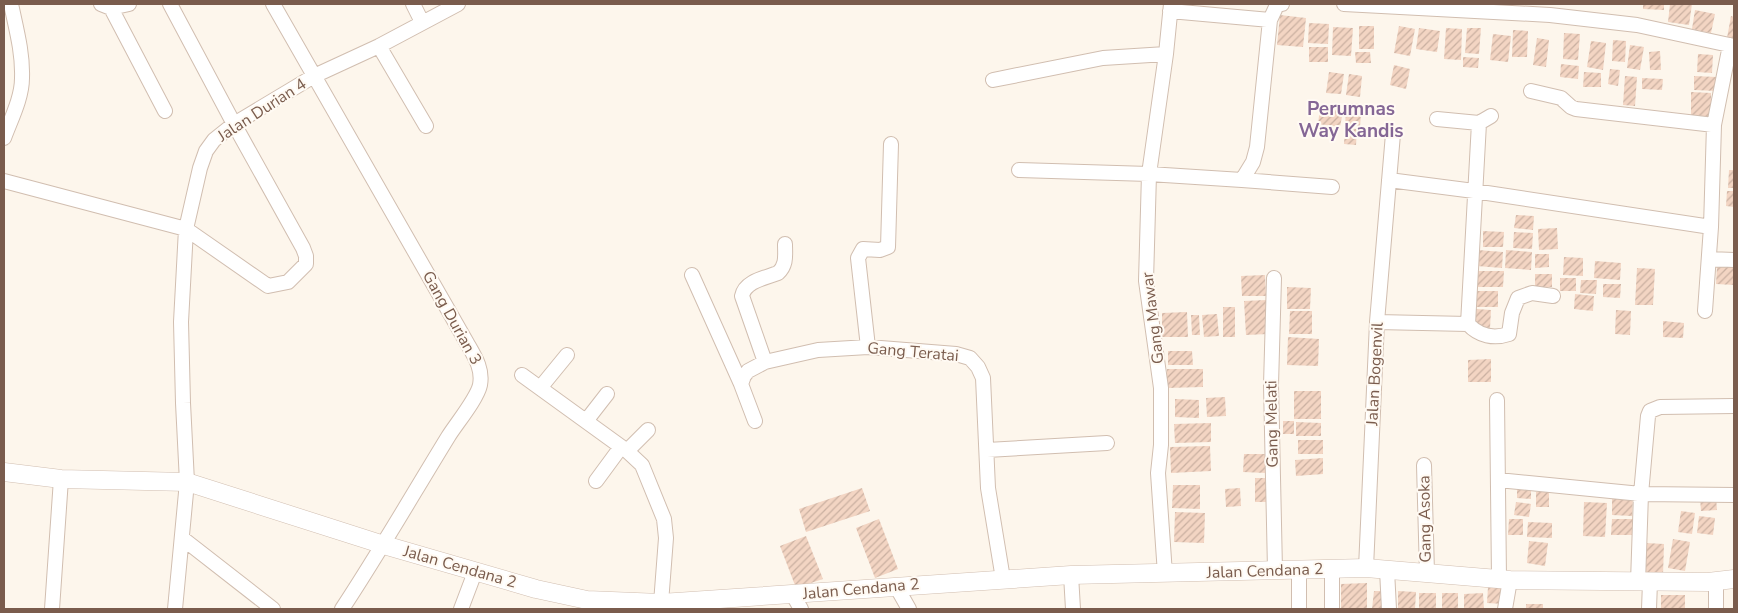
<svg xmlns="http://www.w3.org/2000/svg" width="1738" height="613" viewBox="0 0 1738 613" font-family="'Nunito Sans',sans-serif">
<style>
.building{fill:url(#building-hatch)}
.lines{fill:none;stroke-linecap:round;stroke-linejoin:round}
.minor-casing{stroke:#d1beb0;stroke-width:16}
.tertiary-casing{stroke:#d1beb0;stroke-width:19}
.minor{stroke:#fff;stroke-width:14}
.tertiary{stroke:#fff;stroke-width:18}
.labels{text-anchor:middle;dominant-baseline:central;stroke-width:4;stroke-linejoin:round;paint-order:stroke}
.street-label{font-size:16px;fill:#7a5c4d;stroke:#fffaf3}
.quarter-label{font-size:19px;font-weight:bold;fill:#846695;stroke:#fffaf3}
</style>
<defs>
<pattern id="building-hatch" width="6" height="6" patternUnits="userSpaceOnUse" patternTransform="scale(1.25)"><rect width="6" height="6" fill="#f3d5c3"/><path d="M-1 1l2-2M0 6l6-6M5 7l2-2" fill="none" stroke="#cab0a1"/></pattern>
</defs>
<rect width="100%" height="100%" fill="#fdf6ec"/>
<!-- building -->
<path class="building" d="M1643,4H1664V10L1643,9Z
M1670,4H1692L1689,25L1668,22Z
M1695,10L1715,14L1711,33L1692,29Z
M1280,15L1306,18L1303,47L1277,45Z
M1731,16L1734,17V40L1727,38Z
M1309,23L1329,24L1328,44L1308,43Z
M1359,26H1374V49H1359Z
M1399,26L1415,29L1410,56L1394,53Z
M1333,27L1353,28L1351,56L1332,55Z
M1419,28L1440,31L1437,52L1416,49Z
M1446,28L1462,29L1461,60L1444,59Z
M1467,28H1481L1479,54L1465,53Z
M1513,30L1528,31L1527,57H1512Z
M1564,33L1580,34L1578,60L1563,59Z
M1493,34L1511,36L1508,62L1490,60Z
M1537,38L1549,40L1546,67L1533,65Z
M1613,40L1626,41L1625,62L1612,61Z
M1591,41L1606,43L1603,70L1587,67Z
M1630,45L1644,47L1640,70L1627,68Z
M1309,47H1328V62H1309Z
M1660,51L1661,70H1650L1649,52Z
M1355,52H1370L1371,63H1356Z
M1698,54L1713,55L1712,73L1697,72Z
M1463,57L1479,58L1478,68L1463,67Z
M1561,64L1579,66L1578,79L1560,77Z
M1394,65L1410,69L1406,89L1390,85Z
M1610,69L1620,70L1618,86L1608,84Z
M1329,72L1344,74L1341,94L1326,93Z
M1584,72L1601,73V87H1583Z
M1349,74L1362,76L1360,97L1346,95Z
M1625,76L1637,77L1635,106L1623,105Z
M1694,76L1717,77V91L1694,90Z
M1642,78L1663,79L1662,90L1642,89Z
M1691,92L1711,93V116H1691Z
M1347,103L1362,104L1360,126L1345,124Z
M1320,108L1343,111L1340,127L1318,124Z
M1345,128L1357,129L1356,145L1344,144Z
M1729,170H1734V188H1728Z
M1727,191H1734V207L1726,206Z
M1516,215L1534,216L1533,230L1514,228Z
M1557,228L1558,249L1539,250L1538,229Z
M1483,231L1504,232L1503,247H1483Z
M1514,232L1533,233L1532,249L1513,248Z
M1478,250L1503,252L1502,268L1477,266Z
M1506,250L1532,252L1531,270L1505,268Z
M1535,254H1549V267L1535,268Z
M1564,257L1583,258V276L1563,275Z
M1595,261L1621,263L1620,280L1594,278Z
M1717,266L1734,267V285L1716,284Z
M1637,268L1655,269L1653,305H1635Z
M1478,271H1504L1503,287H1478Z
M1535,274H1552V287H1535Z
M1265,275L1266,296H1242L1241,276Z
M1560,278H1576V291H1560Z
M1581,280H1597L1596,294L1580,293Z
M1603,284H1621L1620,298L1603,297Z
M1287,287L1311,288L1310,309H1287Z
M1477,291H1498V307H1477Z
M1575,294L1594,296L1593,311L1574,309Z
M1266,300L1268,334L1246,335L1244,301Z
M1223,307H1235V337H1223Z
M1476,309L1491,310L1490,328L1476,327Z
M1616,310L1631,311L1630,335L1615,334Z
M1290,311H1312V334H1289Z
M1187,312L1188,337H1162V313Z
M1217,314L1219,336L1204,337L1202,315Z
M1191,315H1199L1200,335H1192Z
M1663,321L1684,323L1683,338L1663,337Z
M1288,337L1319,339L1318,366L1287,365Z
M1168,351H1192L1193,365H1168Z
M1491,359V382H1468V360Z
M1167,369H1203V387L1167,388Z
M1294,391H1321V419H1294Z
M1225,397L1226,416L1207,417L1206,398Z
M1175,399L1199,400V418L1175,417Z
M1283,421H1294V434H1283Z
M1296,422L1321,423V436H1296Z
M1211,423V442L1175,443L1174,424Z
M1298,440H1323V454H1298Z
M1210,446L1211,471L1171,473L1170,447Z
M1244,454H1266V473L1243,472Z
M1323,458V474L1296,476L1295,460Z
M1255,478H1269V502H1255Z
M1173,485H1200V509L1172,508Z
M1517,485L1531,486V499L1517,498Z
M862,488L870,511L806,532L799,509Z
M1240,488L1241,506L1226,507L1225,489Z
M1536,492H1549V507H1536Z
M1612,496L1633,497L1632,516L1612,515Z
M1716,497L1717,510L1701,511L1700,498Z
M1516,502L1531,504L1529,517L1514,515Z
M1584,502L1607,503L1605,537L1583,536Z
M1681,511L1695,513L1692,534L1678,532Z
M1175,512L1205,513L1204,543L1174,542Z
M1699,516L1715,518L1713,535L1697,533Z
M879,519L898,569L875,578L856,528Z
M1509,519H1523V535H1508Z
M1612,519H1633V535H1611Z
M1528,522L1552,523V538L1527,537Z
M806,536L823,579L796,588L780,546Z
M1673,539L1690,542L1685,571L1668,568Z
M1529,541L1548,543L1545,566L1527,563Z
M1646,543L1664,544L1663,575L1645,574Z
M1367,583V609H1341V584Z
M1488,587L1505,588L1504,604L1487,603Z
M1374,591H1386L1384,609H1372Z
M1398,591L1416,592L1415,609H1398Z
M1419,593H1436V609H1419Z
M1442,593H1458V609H1442Z
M1483,593L1484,609H1464V594Z
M1661,595H1685V609H1661Z
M1526,604H1543V609H1526Z"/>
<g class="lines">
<defs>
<path id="minor" d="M101,4L111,8L129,4
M273,4L467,343C475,357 483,369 480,385C477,399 456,424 448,437C413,494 379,553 342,609
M413,4L422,22
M1344,4L1550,15L1637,25L1734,46
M111,8L165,111
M1170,11L1270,20
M379,46L426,126
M993,80L1103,58L1166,54
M1531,91L1561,98L1571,107L1576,109L1714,125
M1437,119L1479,123L1491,116
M4,138C11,119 22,98 22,78C23,53 16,28 11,4
M1019,170L1149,174L1242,180L1253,162L1257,147L1270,20L1277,5L1282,4
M1242,180L1332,187
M1389,180L1474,191L1711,227
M4,181L186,229L268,286L288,282L306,264V256L303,248L234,124L170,4
M1709,259L1734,260
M692,275L741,384
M1274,278L1271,385L1275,570
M1705,311L1711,227L1714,125L1730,45
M1377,322L1468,324C1479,336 1494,339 1509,334L1512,313L1518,298L1532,293L1553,296
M1468,324L1479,123
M868,347L858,258L863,249L880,250L888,247L891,144
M765,362L742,296C745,281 765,278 778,273C787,265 785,255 785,244
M522,375L627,451L642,465L664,519L666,538L661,603
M540,388L567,355
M1497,400L1499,578
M586,421L607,394
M755,421L741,384L744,376L748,371L765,362L818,350L868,347L956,354L970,358L978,367L983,378L988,488L1003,579
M987,450L1107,443
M627,451L648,430
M1424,465L1427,573
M1498,480L1641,494L1734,495
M596,481L621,447
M182,538L273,609
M1332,568V609
M1366,568L1377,322L1393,134
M1299,570V609
M1387,570L1389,609
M1165,574L1158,473L1161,445V388L1146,281L1149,174L1166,54L1171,4
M1071,575L1073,609
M1716,581V609
M1638,582L1641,494L1648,416L1650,411L1660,407L1734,406
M896,586L909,609
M793,595L801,609
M52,609L61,479
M175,609L187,482L183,403L181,322L186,229L200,168L206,151L214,140L234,124L314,76L379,46L458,4
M461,609L475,572
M1505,609L1510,580
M1649,609L1650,582"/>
<path id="tertiary" d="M4,472L61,479L187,482L384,545L536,589L587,600L661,603L1071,575L1366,568L1510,580L1708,582L1734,579"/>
</defs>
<!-- minor casing -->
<use href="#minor" class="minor-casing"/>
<!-- tertiary casing -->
<use href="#tertiary" class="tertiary-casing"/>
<!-- minor -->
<use href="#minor" class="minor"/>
<!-- tertiary -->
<use href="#tertiary" class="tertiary"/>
</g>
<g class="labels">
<!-- street labels -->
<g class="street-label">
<text transform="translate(262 110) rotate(-33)">Jalan Durian 4</text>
<text transform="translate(452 318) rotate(61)">Gang Durian 3</text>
<text transform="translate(1153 318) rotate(-97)">Gang Mawar</text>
<text transform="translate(913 352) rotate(5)">Gang Teratai</text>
<text transform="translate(1375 374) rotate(-87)">Jalan Bogenvil</text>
<text transform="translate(1272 424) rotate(-91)">Gang Melati</text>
<text transform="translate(1425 519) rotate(-91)">Gang Asoka</text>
<text transform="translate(460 567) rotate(16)">Jalan Cendana 2</text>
<text transform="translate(1265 571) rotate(-2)">Jalan Cendana 2</text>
<text transform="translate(861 589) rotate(-5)">Jalan Cendana 2</text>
</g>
<!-- quarter labels -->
<g class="quarter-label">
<text x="1351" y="109">Perumnas<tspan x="1351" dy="22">Way Kandis</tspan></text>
</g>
</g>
<!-- border -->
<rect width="1738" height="613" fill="none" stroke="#7a5c4d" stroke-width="10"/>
</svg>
